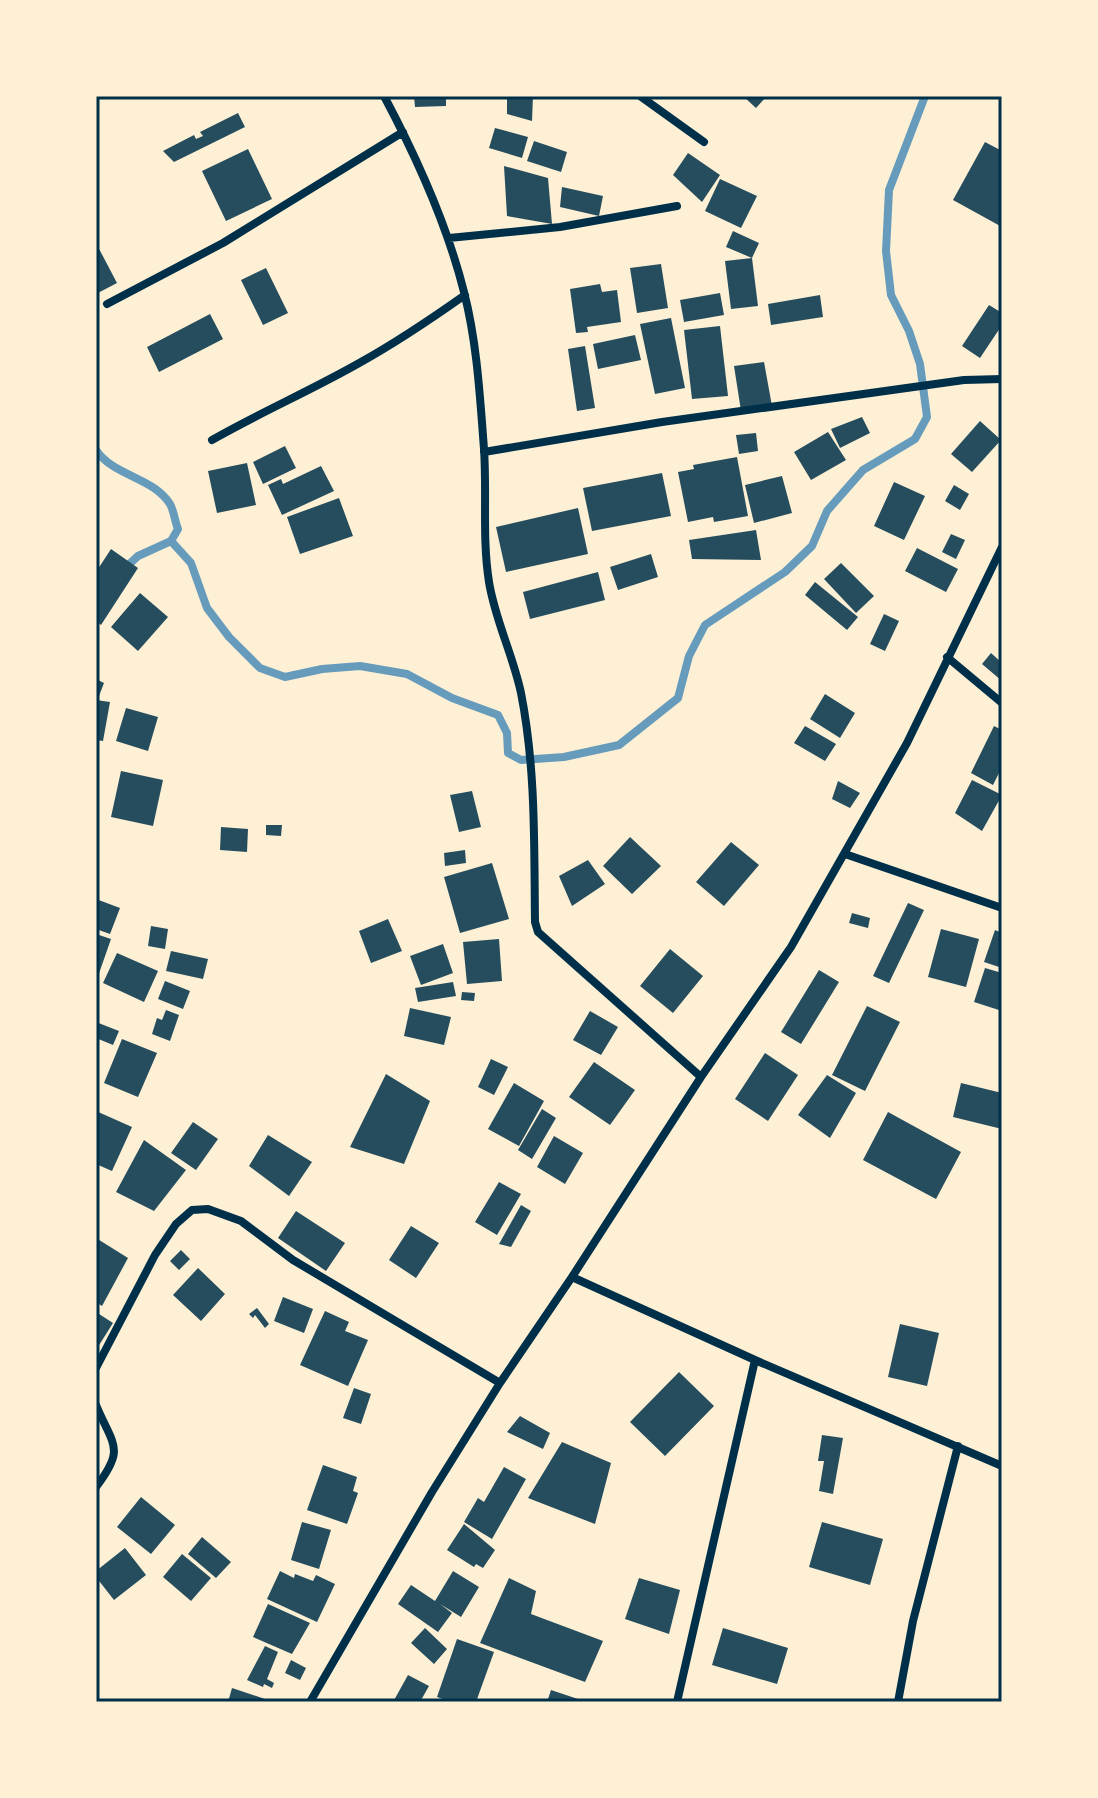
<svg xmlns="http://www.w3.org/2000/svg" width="1098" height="1798" viewBox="0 0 1098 1798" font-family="Ubuntu,sans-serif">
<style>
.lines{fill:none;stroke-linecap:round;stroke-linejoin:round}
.stream{stroke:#669bbc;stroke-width:8}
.building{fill:#264d5e}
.minor{stroke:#003049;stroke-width:8}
.neatline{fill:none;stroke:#003049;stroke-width:3}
</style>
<rect width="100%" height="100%" fill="#fdf0d5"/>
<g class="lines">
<!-- stream -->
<path class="stream" d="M96,450C113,476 153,477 170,504C174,511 175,522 178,529L171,541L191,563L207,608L229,637L260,668L285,677L322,669L360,666L407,674L452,698L498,715L507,733L508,753L521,760L564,757L619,745L678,698L689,656L705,625L785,572L812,546L827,511L863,470L915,439L927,417L920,364L909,331L891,295L886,251L889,190L925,96
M124,569L138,556L171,541"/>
</g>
<!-- building -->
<path class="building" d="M414,96H446V106L415,107Z
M507,96H533L532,121L507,114Z
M743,96H767L756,108Z
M238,113L245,127L174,162L163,151L194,135L196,139L203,136L200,132Z
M495,128L528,137L522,158L489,148Z
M534,141L567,152L561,172L527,161Z
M985,142L1002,151V227L953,200Z
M248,149L272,199L226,221L202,171Z
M688,153L720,175L702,202L673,175Z
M504,166L548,178L552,224L507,216Z
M720,179L757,196L741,228L705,211Z
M562,187L603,196L599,216L560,207Z
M733,231L759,243L752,258L726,247Z
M96,243L117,283L96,294Z
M752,258L758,306L731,309L725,261Z
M661,264L668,308L637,313L630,268Z
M266,268L288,313L263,325L241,280Z
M600,284L602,292L617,290L621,322L587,327L588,332L576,333L570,289Z
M720,293L724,315L684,322L680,300Z
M820,295L823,317L771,325L768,304Z
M989,305L1002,313V325L980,358L962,346Z
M210,314L223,339L159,372L147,347Z
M671,318L685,388L655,394L640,324Z
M720,326L728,396L692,399L684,330Z
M635,335L641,360L598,369L593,344Z
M585,346L595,408L577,411L568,349Z
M764,362L772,406L741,411L734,366Z
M862,417L870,433L840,448L831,429Z
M980,421L1001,440L972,472L951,454Z
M828,432L846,460L811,480L794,452Z
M756,433L758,451L739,454L736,435Z
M285,446L296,468L263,484L253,462Z
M737,457L748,516L714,522L713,517L688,522L678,472L694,469L693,465Z
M247,463L256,505L217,513L208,471Z
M321,466L334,491L282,515L268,485L281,479L283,484Z
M662,473L671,516L592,531L583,488Z
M782,476L792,513L754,523L745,485Z
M894,482L925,496L904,540L874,526Z
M954,485L969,494L960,510L945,501Z
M339,498L353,536L300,554L287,517Z
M578,508L588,554L506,572L496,527Z
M756,530L761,560L692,559L689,540Z
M951,534L965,540L956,559L942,552Z
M917,548L958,569L946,592L905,571Z
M111,549L138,568L101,625L96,621V572Z
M651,554L658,577L618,590L610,567Z
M841,563L874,596L856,613L824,579Z
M598,572L605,600L530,619L523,592Z
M815,582L858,617L847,630L805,595Z
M140,593L168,617L138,651L111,627Z
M884,614L899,621L885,651L870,644Z
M991,653L1002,663V681L982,664Z
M96,679L104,683L99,696L96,695Z
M825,694L855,713L840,738L810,719Z
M96,700L110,702L103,741L96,740Z
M126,708L158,717L148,751L116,741Z
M805,726L836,744L825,761L794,743Z
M994,726L1002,730V767L993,785L971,773Z
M121,771L163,780L153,826L111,817Z
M972,780L1002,795L982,831L955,813Z
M838,781L860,793L850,808L832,799Z
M472,791L481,827L459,832L450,795Z
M266,825H282L281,836L266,835Z
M221,827L248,829L247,852L220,850Z
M630,837L661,866L632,894L603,866Z
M731,842L759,865L724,906L696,882Z
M465,850L466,863L445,866L444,853Z
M588,860L605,884L572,906L559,876Z
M492,863L509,919L460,933L444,877Z
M96,899L120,908L110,934L96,929Z
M908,903L924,910L889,983L873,976Z
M852,913L870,918L868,928L849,923Z
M388,919L402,951L371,963L359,931Z
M151,926L168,929L165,949L148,946Z
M941,929L979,939L966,987L928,977Z
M995,930L1002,933V968L984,962Z
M96,934L111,939L96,982Z
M499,939L502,981L467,984L463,942Z
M443,944L453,973L421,985L410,956Z
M670,949L703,976L673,1013L640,986Z
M171,951L208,959L203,979L166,971Z
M117,953L158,971L144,1002L103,983Z
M985,968L1002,973V1011L974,1002Z
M819,970L839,982L801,1044L781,1032Z
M165,981L190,991L183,1009L158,999Z
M453,982L456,996L418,1002L415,988Z
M462,992L475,993L474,1001L461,1000Z
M867,1006L900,1022L865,1091L832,1075Z
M410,1008L451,1017L444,1045L404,1036Z
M166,1010L179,1015L170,1041L152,1034L157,1018L162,1020Z
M590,1011L618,1027L601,1055L573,1040Z
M96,1022L119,1031L113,1045L96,1038Z
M122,1039L157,1053L138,1097L104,1083Z
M765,1053L798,1075L768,1121L735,1099Z
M491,1059L508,1067L494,1095L478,1087Z
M594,1062L635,1090L610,1125L569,1097Z
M386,1074L430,1101L404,1164L350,1147Z
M827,1075L856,1093L830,1138L798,1115Z
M514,1083L544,1101L519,1146L488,1129Z
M961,1083L1002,1093V1129L953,1117Z
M542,1109L556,1118L532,1159L518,1150Z
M96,1111L132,1127L112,1171L96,1164Z
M888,1112L961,1152L936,1199L863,1160Z
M193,1122L218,1139L196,1170L171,1153Z
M268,1135L312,1162L289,1196L249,1166Z
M554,1136L583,1153L565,1184L537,1167Z
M144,1140L186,1170L154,1211L116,1192Z
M499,1182L521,1194L497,1235L475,1222Z
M521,1205L531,1211L511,1247L499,1244Z
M296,1211L345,1243L326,1271L278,1238Z
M411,1226L439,1243L416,1278L389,1260Z
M96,1238L128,1258L102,1306L96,1302Z
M181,1250L190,1259L179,1270L170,1261Z
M198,1268L225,1294L201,1321L173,1295Z
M283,1297L313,1309L304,1333L274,1321Z
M257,1308L269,1324L265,1328L255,1315L253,1318L249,1314Z
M325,1311L349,1322L345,1331L368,1340L348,1386L300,1365Z
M96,1312L113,1323L96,1350Z
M900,1324L939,1333L927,1386L888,1377Z
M679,1372L714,1406L665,1456L630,1422Z
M354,1388L371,1394L361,1424L343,1418Z
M520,1416L550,1433L543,1449L507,1432Z
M822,1435L843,1438L833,1494L819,1491L824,1461H818Z
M562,1442L611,1463L595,1524L528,1498Z
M323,1465L357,1477L353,1491L358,1493L347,1524L307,1510Z
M504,1467L526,1479L492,1539L464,1522L478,1498L484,1502Z
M141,1497L175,1525L151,1554L117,1527Z
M302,1522L331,1530L319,1569L291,1560Z
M822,1522L883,1539L870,1585L809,1567Z
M464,1524L495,1550L483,1568L476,1564L474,1567L447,1550Z
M202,1537L231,1562L216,1578L188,1554Z
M125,1548L146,1575L114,1600L96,1577V1571Z
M182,1554L211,1578L191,1601L163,1577Z
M280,1571L294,1578L295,1574L313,1581L316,1575L335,1584L317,1622L267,1599Z
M453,1571L479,1587L461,1617L440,1604L452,1613L438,1632L398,1604L411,1585L435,1601Z
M509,1578L536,1591L531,1614L603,1641L585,1682L480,1643Z
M639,1578L680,1590L669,1634L625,1619Z
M268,1604L310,1623L292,1654L253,1637Z
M425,1628L447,1649L434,1664L411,1643Z
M723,1628L788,1648L777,1684L712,1665Z
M457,1639L494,1652L476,1702H451L437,1697Z
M265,1646L278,1652L267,1679L274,1683L272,1688L264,1684L263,1687L247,1680Z
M291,1660L306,1668L300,1680L285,1673Z
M408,1675L429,1686L420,1702H393Z
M232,1688L265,1699L264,1702H228Z
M551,1690L584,1701V1702H547Z"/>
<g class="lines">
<!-- minor -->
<path class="minor" d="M384,96C417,158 447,224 464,292C477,342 480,397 484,449C487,493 482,538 489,582C495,620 513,655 521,693C536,769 534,845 535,922L538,932L701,1077
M640,96L704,142
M449,238L560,227L677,206
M107,304L223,243L403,132
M212,440C261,412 312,390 361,362C397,342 431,319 465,295
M484,452L662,422L964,380L1002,379
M947,657L1002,703
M845,854L1002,908
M572,1277L755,1360L1002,1466
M96,1368L155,1255L176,1224L192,1210L208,1209L241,1221L293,1260L500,1383
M96,1405C113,1446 126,1448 96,1487
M310,1702L432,1492L500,1383L572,1277L701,1077L791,947L907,743L1002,547
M677,1702L755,1360
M898,1702L913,1621L958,1446"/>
</g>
<!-- border -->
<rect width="1098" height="1798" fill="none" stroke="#fdf0d5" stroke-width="196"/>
<rect x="98" y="98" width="902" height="1602" class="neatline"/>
</svg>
